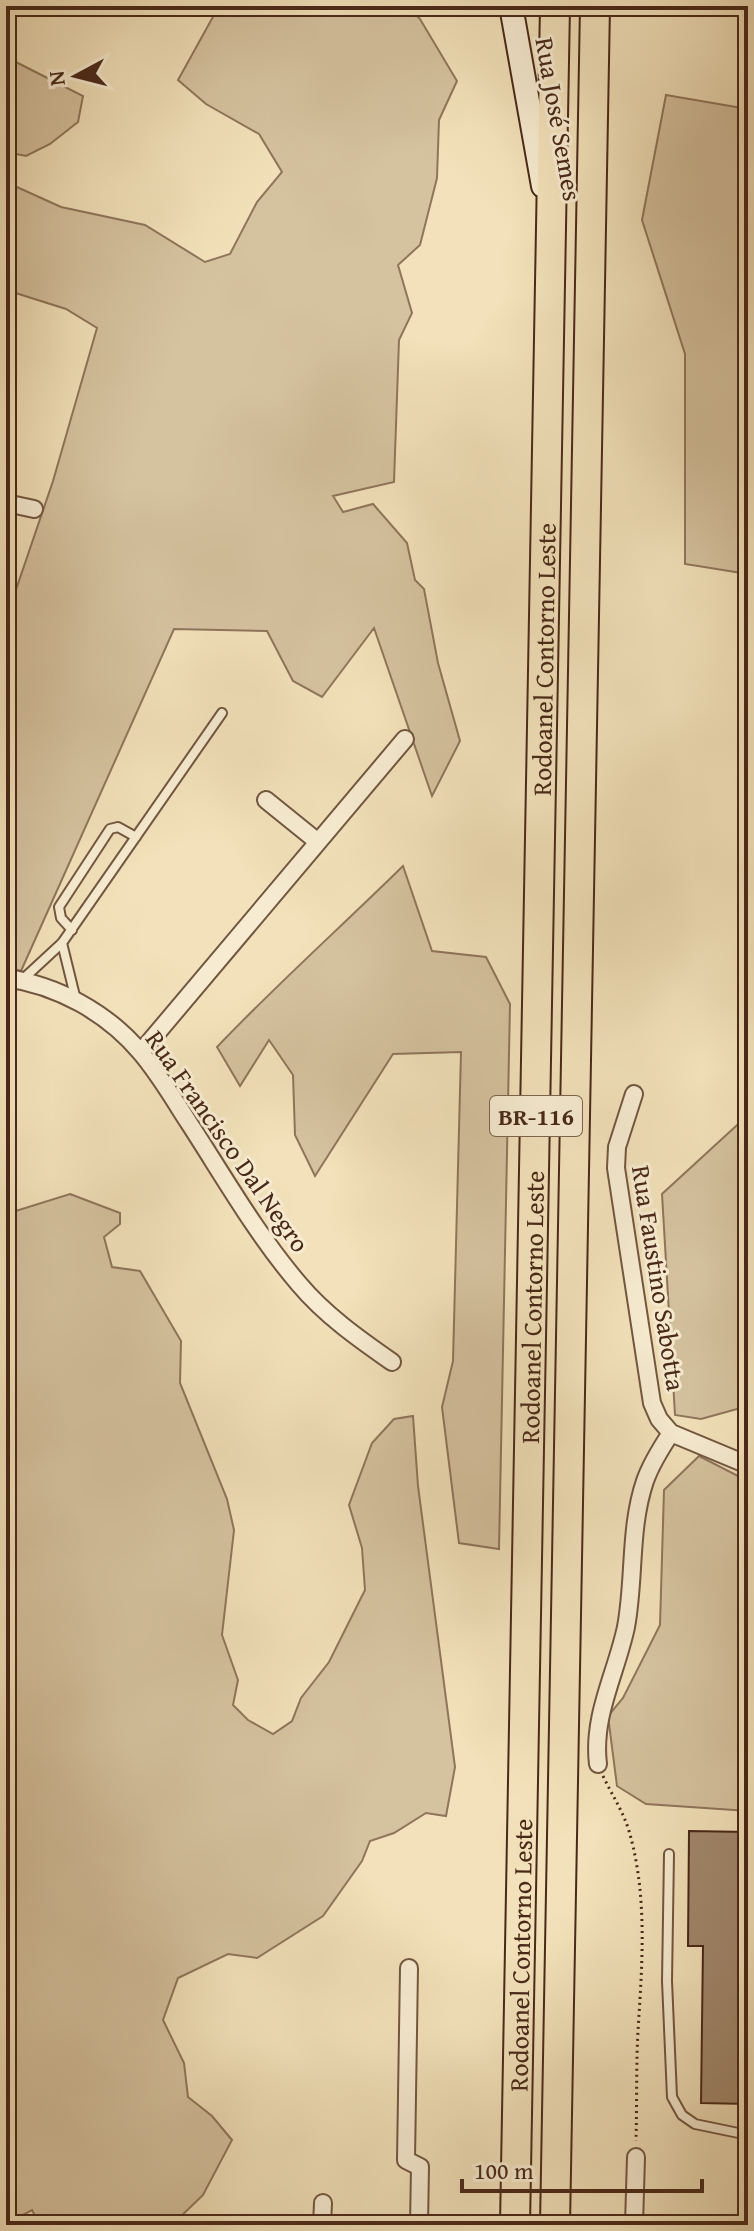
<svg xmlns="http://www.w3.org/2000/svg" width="754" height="2231" viewBox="0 0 754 2231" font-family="'Gentium Book Plus',serif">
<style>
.green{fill:#d5c29f;stroke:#8f755c;stroke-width:2}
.building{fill:#a1886d;stroke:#492819;stroke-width:2}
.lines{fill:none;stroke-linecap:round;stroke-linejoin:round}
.lane-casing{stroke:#735641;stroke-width:12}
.street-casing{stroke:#735641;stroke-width:20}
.secondary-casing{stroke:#492819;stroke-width:26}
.highway-casing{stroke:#492819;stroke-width:32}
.path{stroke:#492819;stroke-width:3;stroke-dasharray:2 4;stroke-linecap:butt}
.lane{stroke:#f7ecd2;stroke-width:8}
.street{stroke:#f7ecd2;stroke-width:16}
.secondary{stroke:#f7ecd2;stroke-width:22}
.highway{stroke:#f2e1ba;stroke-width:28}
.labels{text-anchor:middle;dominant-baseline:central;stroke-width:6;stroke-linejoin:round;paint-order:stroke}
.shield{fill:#f7ecd2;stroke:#7d6350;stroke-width:2}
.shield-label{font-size:24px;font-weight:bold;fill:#492819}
.street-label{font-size:26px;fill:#492819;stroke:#f7ecd2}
</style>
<rect width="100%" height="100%" fill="#f2e1ba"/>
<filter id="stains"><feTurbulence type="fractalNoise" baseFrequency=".0025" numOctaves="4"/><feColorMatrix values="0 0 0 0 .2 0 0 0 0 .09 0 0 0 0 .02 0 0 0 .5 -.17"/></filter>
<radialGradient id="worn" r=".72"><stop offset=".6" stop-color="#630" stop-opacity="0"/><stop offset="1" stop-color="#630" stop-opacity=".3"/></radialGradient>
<!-- green -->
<path class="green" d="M219,6H407L420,19L457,81L439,120L437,178L420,245L398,265L412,313L399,340L394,482L333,496L343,512L373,504L407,543L415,580L424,589L438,663L460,741L432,796L374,628L322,697L293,681L267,631L174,629L21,971L6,968V619L53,481L97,328L66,309L6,290V182L61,207L145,225L205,262L230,254L257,202L282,172L259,134L206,104L178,80Z
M6,57L83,96L78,122L50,144L26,156L6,152Z
M666,95L748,109V574L685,564V354L642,220Z
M403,866L432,951L486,957L510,1004L499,1549L459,1543L442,1407L453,1361L461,1052L393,1054L315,1176L295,1135L293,1075L269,1040L240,1086L217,1047C277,984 341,927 403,866Z
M748,1115V1406L701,1419L675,1415L662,1194Z
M70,1194L120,1213V1224L104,1237L112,1267L140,1271L181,1341L180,1383L227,1499L234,1530L222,1635L238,1680L233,1705L248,1720L273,1734L292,1721L301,1698L329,1662L365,1590L362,1548L349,1505L372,1443L394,1419L413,1416L418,1486L455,1767L446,1816L426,1813L394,1833L370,1841L362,1861L323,1916L257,1958L228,1954L178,1978L163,2020L184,2063L188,2097L212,2116L232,2140L203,2195L172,2225H40L32,2210L6,2224V1214Z
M699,1456L748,1481V1811L646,1804L617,1786L608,1716L623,1698L660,1625L664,1490Z"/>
<!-- building -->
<path class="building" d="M689,1831L748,1832V2104L701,2103L703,1946H688Z"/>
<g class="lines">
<defs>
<path id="lane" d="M72,930L61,918L59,907L110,829L118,827L136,837
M62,943L76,1000
M22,980L62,943L222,713
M669,1854L667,1981L672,2097L682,2115L695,2124L748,2135"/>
<path id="street" d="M6,503L34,509
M266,800L318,842
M6,978C57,985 108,1013 141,1053C159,1074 174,1100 189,1123C224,1177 257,1235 299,1284C325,1315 359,1339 392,1362
M141,1052L405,739
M634,1094L617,1147L616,1168L652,1403L659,1419L671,1433L748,1465
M598,1764C592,1716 616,1674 626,1627C635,1579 629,1528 645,1481C651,1464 661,1448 671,1433
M409,1968L406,2160L420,2167L419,2225
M322,2225L323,2203
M634,2225L636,2157"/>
<path id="secondary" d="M511,6L543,186"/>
<g id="highway">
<path id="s1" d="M515,2225L555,6"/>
<path d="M555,2225L595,6"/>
</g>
</defs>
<!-- lane casing -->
<use href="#lane" class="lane-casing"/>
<!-- street casing -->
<use href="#street" class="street-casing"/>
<!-- secondary casing -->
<use href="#secondary" class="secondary-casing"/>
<!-- highway casing -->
<use href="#highway" class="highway-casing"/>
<!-- path -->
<path class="path" d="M603,1776C612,1795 623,1811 629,1831C648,1896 642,1965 638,2031C636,2068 637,2105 636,2141"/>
<!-- lane -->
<use href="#lane" class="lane"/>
<!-- street -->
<use href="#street" class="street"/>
<!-- secondary -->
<use href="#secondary" class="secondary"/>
<!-- highway -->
<use href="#highway" class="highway"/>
</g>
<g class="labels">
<!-- shield labels -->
<rect class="shield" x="490" y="1096" width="92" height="40" rx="6"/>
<g class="shield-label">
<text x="536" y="1116">BR-116</text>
</g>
<!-- street labels -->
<g class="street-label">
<text transform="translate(559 119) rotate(80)">Rua José Semes</text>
<text stroke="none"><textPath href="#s1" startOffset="1566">Rodoanel Contorno Leste</textPath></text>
<text transform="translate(228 1141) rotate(55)">Rua Francisco Dal Negro</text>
<text transform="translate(659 1278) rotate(81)">Rua Faustino Sabotta</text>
<text stroke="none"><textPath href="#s1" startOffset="918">Rodoanel Contorno Leste</textPath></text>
<text stroke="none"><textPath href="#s1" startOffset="270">Rodoanel Contorno Leste</textPath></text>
</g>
</g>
<!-- margin -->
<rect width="754" height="2231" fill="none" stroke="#f2e1ba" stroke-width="32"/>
<rect x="8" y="8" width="738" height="2215" fill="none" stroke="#492819" stroke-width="4"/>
<rect x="16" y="16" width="722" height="2199" fill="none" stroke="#492819" stroke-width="2"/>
<!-- north arrow -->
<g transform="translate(76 76) rotate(263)" stroke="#f7ecd2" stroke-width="6" paint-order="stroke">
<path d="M0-6L14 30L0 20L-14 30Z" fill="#492819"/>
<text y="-12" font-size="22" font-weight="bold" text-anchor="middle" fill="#492819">N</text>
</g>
<!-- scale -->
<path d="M462 2179v12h240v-12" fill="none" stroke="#492819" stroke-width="4"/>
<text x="474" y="2179" font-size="24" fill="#492819" stroke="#f7ecd2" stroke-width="6" paint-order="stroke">100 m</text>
<rect width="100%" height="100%" filter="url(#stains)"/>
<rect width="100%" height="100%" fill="url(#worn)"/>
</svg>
